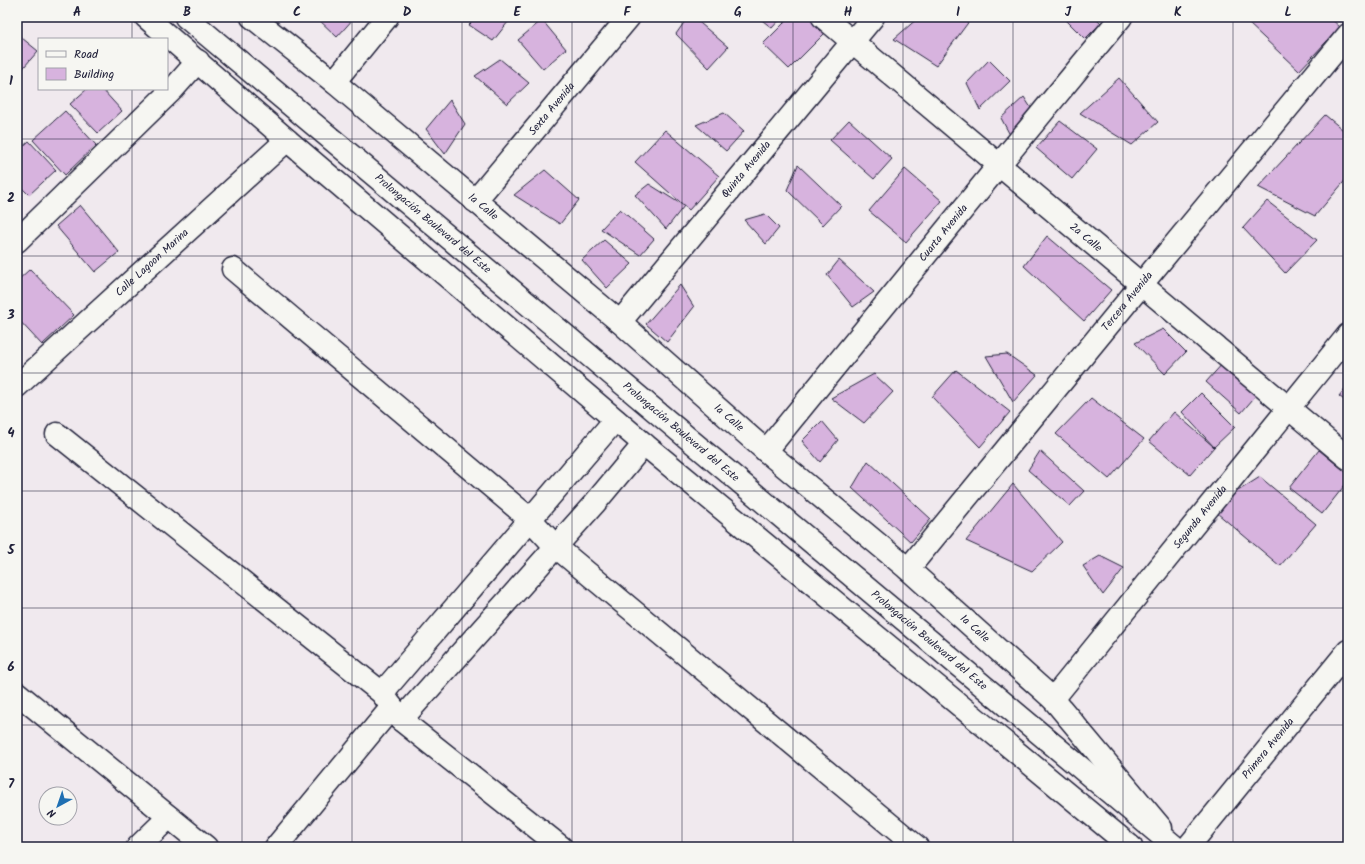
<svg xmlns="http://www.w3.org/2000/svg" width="1365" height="864" viewBox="0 0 1365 864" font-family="Kalam,sans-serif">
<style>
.building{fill:#d7b3de;stroke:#22223b}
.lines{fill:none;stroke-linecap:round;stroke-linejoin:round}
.minor-casing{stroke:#22223b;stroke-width:25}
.tertiary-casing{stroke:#22223b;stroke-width:25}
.minor{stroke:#f6f6f2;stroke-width:22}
.tertiary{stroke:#f6f6f2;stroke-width:22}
.grid{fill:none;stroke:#22223b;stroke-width:1;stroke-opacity:0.55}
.labels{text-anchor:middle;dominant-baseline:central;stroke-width:3;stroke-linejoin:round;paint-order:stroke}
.street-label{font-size:11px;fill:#22223b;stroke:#f6f6f2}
.neatline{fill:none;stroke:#22223b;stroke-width:1.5}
.grid-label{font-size:13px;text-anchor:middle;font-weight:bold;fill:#22223b}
</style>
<rect width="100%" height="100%" fill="#f0e9ee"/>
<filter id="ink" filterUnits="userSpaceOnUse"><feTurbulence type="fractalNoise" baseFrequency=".025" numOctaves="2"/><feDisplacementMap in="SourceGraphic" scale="8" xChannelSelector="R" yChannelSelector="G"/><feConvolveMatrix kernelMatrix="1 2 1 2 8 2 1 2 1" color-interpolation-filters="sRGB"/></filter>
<g filter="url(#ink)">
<!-- building -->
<path class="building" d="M316,17H355L337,37Z
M477,17H512L493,41L469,25Z
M688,17H693L728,47L709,68L676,34Z
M758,17H782L772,28Z
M790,17H813L827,31L789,69L763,44Z
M919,17H965L970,20L936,66L894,39Z
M1063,17H1095L1101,23L1085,39Z
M1251,17H1329L1340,27L1299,71L1247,22Z
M542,20L566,49L543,69L518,40Z
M17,34L38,51L17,75Z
M500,59L529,83L507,104L475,76Z
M989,60L1010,81L980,110L967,83Z
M1119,78L1158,122L1132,145L1080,113Z
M87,89H102L122,111L98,133L70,104Z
M1024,97L1033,111L1010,135L1001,118Z
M450,100L465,124L445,154L426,129Z
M65,111L96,145L65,175L33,140Z
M724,113L744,131L726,151L696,125Z
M1325,115L1348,134V177L1315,216L1258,187Z
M849,120L892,159L874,179L830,140Z
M1060,121L1097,149L1072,179L1036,148Z
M665,130L719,176L689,210L635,162Z
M29,141L56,170L29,195L17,183V152Z
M798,165L841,206L823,225L787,190Z
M905,169L942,201L906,242L869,211Z
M545,170L579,200L560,224L514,195Z
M649,184L684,206L666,229L635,195Z
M1267,201L1317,240L1285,273L1243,228Z
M80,205L119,252L95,272L56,226Z
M620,209L654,239L640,255L601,229Z
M765,214L779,228L766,244L744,220Z
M1047,236L1111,290L1084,321L1024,266Z
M604,240L632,264L607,288L582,260Z
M839,260L874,292L853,307L827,275Z
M30,269L74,315L42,345L17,318V281Z
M680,285L694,307L667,342L646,324Z
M1163,329L1186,352L1165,374L1135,343Z
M1007,354L1037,375L1013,402L986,356Z
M1224,362L1259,392L1241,413L1206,382Z
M956,370L1010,412L980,447L932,397Z
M874,374L893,392L864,423L831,398Z
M1348,385V403L1339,396Z
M1201,393L1235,427L1214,447L1182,412Z
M1091,398L1144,439L1109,479L1056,434Z
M1174,412L1214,447L1190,475L1149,441Z
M822,421L838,440L820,462L802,441Z
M1319,450L1348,474V481L1322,514L1289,488Z
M1040,451L1084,491L1070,506L1028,470Z
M868,461L931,519L911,542L852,488Z
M1260,477L1316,524L1280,566L1211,508Z
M1013,484L1062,542L1032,571L966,541Z
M1100,556L1124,568L1103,595L1083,566Z"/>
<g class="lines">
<defs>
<g id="minor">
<path id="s1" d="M252,17L334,82L620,322L766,451L908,569L1053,699L1161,828"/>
<path id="s2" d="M823,17L1348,458"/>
<path d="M334,82L387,17"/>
<path id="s3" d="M475,201L629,17"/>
<path d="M17,241L174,88L198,61"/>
<path d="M233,269L530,519L555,546L917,847"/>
<path id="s4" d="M620,322L873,17"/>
<path id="s5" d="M17,386L287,140"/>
<path d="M57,434L382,693L401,720L561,847"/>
<path id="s6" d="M766,451L999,165L1121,17"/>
<path id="s7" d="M908,569L1141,285L1348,35"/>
<path d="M17,693L206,847"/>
<path d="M382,693L615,420"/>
<path id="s8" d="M1053,699L1348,335"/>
<path d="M401,720L594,504L644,444"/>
<path d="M138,847L169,817"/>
<path d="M276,847L392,707"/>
<path id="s9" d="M1188,847L1348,651"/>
</g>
<g id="tertiary">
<path d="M146,17L287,140L644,444L1131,847"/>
<path id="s10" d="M186,17L1175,847"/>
</g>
</defs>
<!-- minor casing -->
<use href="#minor" class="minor-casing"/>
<!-- tertiary casing -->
<use href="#tertiary" class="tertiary-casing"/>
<!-- minor -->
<use href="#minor" class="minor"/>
<!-- tertiary -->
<use href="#tertiary" class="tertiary"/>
</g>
</g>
<!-- grid -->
<path class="grid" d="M132,17V39M242,17V847M352,17V847M462,17V847M572,17V847M682,17V847M793,17V847M903,17V847M1013,17V847M1123,17V847M1233,17V847M132,89V847M17,139H1348M17,256H1348M17,373H1348M17,491H1348M17,608H1348M17,725H1348"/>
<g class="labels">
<!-- street labels -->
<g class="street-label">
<text stroke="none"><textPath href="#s3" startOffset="120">Sexta Avenida</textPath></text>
<text stroke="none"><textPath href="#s4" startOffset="198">Quinta Avenida</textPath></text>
<text stroke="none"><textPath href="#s1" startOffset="299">1a Calle</textPath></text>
<text stroke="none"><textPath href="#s10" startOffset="322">Prolongación Boulevard del Este</textPath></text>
<text stroke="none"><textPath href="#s6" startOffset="281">Cuarta Avenida</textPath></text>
<text stroke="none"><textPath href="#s2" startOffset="343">2a Calle</textPath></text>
<text stroke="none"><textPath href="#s5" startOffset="183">Calle Lagoon Marina</textPath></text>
<text stroke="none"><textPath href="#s7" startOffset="346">Tercera Avenida</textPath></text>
<text stroke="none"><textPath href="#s1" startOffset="623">1a Calle</textPath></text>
<text stroke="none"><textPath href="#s10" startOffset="646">Prolongación Boulevard del Este</textPath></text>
<text stroke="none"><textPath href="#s8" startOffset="234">Segunda Avenida</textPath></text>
<text stroke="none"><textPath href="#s1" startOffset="947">1a Calle</textPath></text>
<text stroke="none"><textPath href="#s10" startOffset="970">Prolongación Boulevard del Este</textPath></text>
<text stroke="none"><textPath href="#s9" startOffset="127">Primera Avenida</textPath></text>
</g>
</g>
<!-- margin -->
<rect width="1365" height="864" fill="none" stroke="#f6f6f2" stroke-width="44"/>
<!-- legend -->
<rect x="38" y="38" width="130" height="52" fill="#f6f6f2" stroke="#a1a1a9"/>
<rect x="46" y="51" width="20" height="6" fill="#f6f6f2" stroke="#a1a1a9"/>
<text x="74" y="58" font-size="12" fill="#22223b">Road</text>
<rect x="46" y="68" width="20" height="12" fill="#d7b3de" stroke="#a1a1a9"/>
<text x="74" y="78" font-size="12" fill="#22223b">Building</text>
<!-- north arrow -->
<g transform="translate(58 806) rotate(220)"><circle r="19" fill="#f6f6f2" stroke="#a1a1a9"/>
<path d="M0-3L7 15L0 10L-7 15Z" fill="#1f6fb2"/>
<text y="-6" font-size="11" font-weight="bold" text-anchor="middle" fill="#22223b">N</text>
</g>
<rect x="22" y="22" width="1321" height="820" class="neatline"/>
<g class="grid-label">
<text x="77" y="16">A</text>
<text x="187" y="16">B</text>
<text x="297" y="16">C</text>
<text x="407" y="16">D</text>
<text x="517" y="16">E</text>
<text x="627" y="16">F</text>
<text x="738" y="16">G</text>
<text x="848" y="16">H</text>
<text x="958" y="16">I</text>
<text x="1068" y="16">J</text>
<text x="1178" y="16">K</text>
<text x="1288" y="16">L</text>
<text x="11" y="85">1</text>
<text x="11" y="202">2</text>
<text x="11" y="319">3</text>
<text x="11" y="437">4</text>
<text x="11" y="554">5</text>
<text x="11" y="671">6</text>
<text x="11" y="788">7</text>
</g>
</svg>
